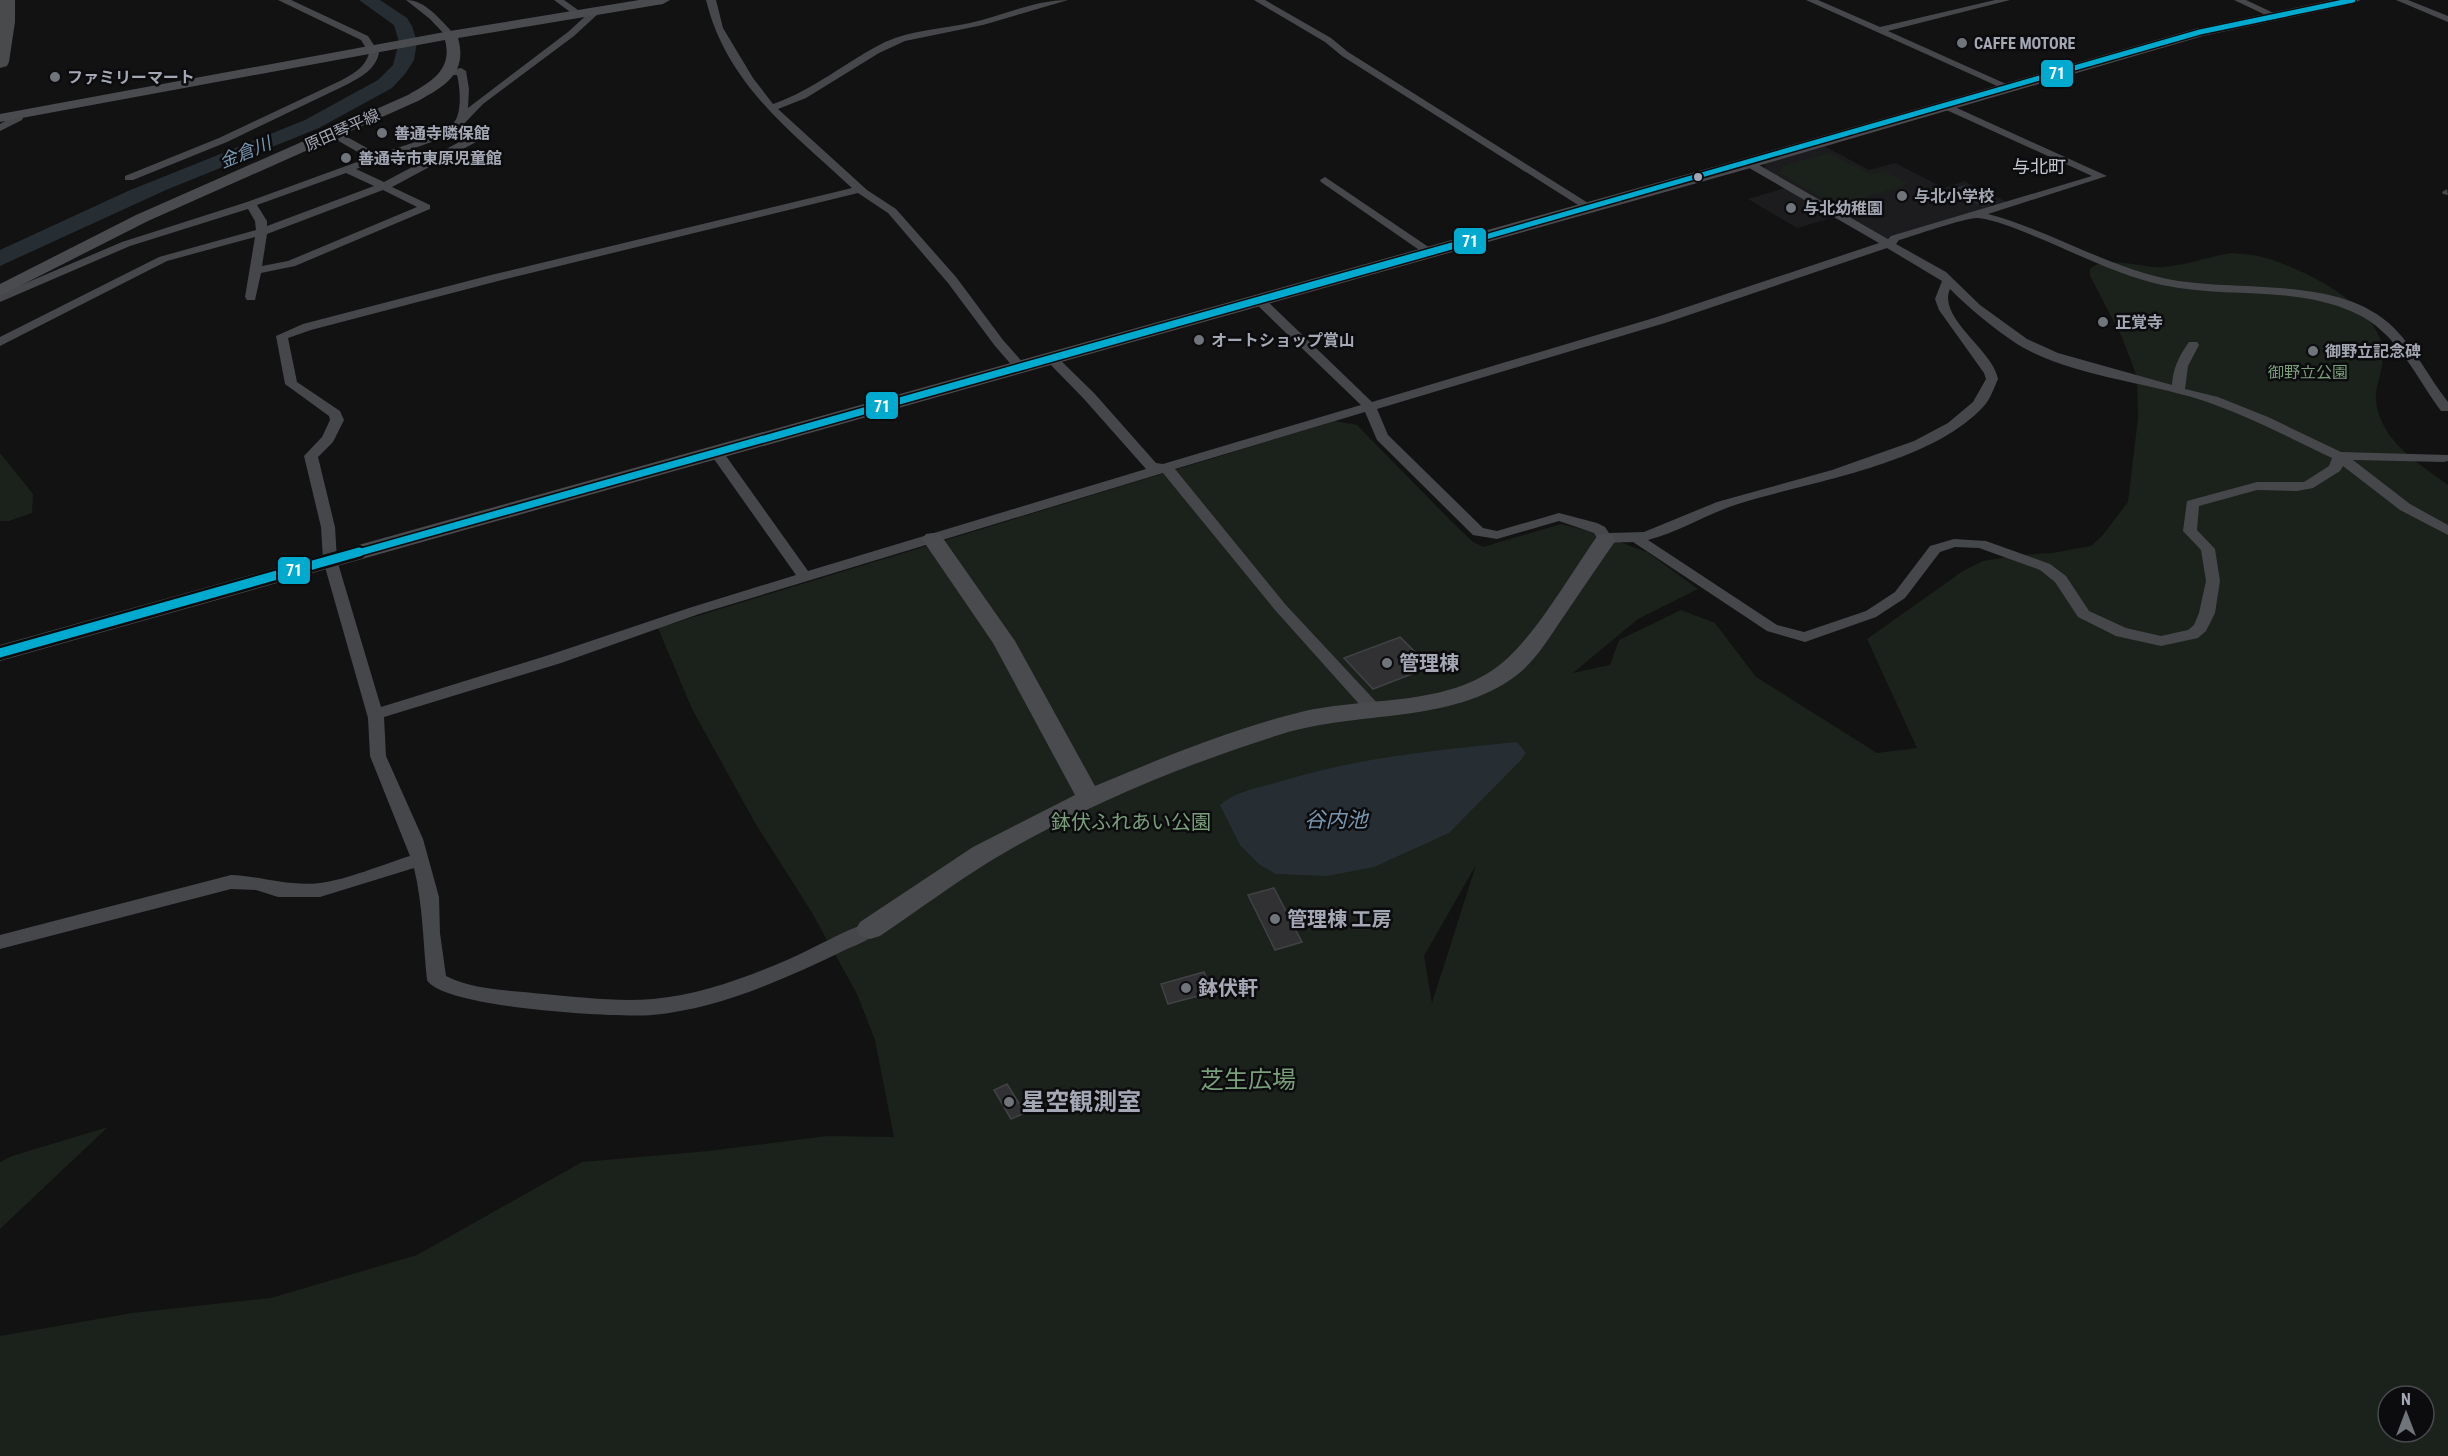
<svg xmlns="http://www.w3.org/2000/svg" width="2448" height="1456" viewBox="0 0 2448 1456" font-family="'Roboto Condensed','Noto Sans JP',sans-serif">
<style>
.built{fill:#1c1c1e}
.green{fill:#1b211b;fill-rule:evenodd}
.water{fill:#262d33}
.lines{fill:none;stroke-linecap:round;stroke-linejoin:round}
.river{fill:#262d33;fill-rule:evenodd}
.building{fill:#313133;stroke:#414246;stroke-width:1.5}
.street{fill:#46474b;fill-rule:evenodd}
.secondary{fill:#4a4b4f;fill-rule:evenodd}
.primary{fill:#484a4d;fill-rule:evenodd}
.highway{fill:#494a4c;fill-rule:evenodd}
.bus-1-far2-casing{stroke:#0c0c0e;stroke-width:8}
.bus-1-far1-casing{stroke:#0c0c0e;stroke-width:10}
.bus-1-casing{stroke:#0c0c0e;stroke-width:14}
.bus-1-far2{stroke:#00a9ce;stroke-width:5}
.bus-1-far1{stroke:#00a9ce;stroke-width:7}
.bus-1{stroke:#00a9ce;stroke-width:9}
.poi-dot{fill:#70747b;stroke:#0c0c0e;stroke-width:2}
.bus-dot{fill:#a3a8b4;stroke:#0c0c0e;stroke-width:2}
.labels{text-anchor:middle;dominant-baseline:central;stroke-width:5;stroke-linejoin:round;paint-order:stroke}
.far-poi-label{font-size:16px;font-weight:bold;fill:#a3a8b4;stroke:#0c0c0e;text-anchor:start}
.far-street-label{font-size:16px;fill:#a3a8b4;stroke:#0c0c0e}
.far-park-label{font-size:16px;fill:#799f7b;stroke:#0c0c0e}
.far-water-label{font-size:18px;font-style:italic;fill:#7997b0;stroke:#0c0c0e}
.far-quarter-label{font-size:18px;fill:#c4c7d0;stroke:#0c0c0e}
.poi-label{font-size:20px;font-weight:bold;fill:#a3a8b4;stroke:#0c0c0e;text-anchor:start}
.park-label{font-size:20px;fill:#799f7b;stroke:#0c0c0e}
.water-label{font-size:21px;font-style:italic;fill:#7997b0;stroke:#0c0c0e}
.near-park-label{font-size:24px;fill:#799f7b;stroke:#0c0c0e}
.near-poi-label{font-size:24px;font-weight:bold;fill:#a3a8b4;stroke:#0c0c0e;text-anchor:start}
.line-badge{stroke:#0c0c0e;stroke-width:2}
.badge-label{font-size:16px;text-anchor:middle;font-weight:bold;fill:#fff}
</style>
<rect width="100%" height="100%" fill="#121212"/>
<!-- built -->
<path class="built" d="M1824,146L1869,170L1895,163L1944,188L1964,181L2009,203L1887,238L1763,168L1766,163Z
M1785,188L1834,217L1797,228L1748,199Z"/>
<!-- green -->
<path class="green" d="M1828,153L1871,174L1883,171L1909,184L1836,206L1780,173L1783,166Z
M2230,253C2240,254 2251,254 2262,257C2301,267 2384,307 2383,355C2382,384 2368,390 2382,422C2394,449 2425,468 2448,485V1456H0V1336L132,1313L271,1298L417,1255L582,1162L709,1151L827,1136L894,1137L875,1040L857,994L811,911L754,821L692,709L658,628L1335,421L1357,425L1453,523L1473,542L1483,547L1561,524L1592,532L1647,552L1698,589L1638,619L1573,673L1610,665L1619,640L1681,610L1715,623L1756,677L1877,753L1917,748L1867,639L1963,571L1983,561L2019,555L2052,553L2091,546L2102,536L2128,502L2138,418L2137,377L2122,337L2090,276V269C2108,254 2142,269 2164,267C2186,265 2208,257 2230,253ZM1476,865L1432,1003L1424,956ZM2388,1396H2424V1432H2388Z
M0,453L33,494L32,513L9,521H0Z
M108,1127L0,1229V1162L12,1156Z"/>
<!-- water -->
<path class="water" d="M1965,185L1998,202L1983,207L1949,190Z
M1517,742L1526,753L1521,760L1449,833L1374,867L1327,876L1276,874L1260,865L1240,845L1220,805C1235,792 1257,788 1275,783C1354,758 1435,750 1517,742Z"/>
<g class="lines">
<!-- river -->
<path class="river" d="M359,0H380L407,18L412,26L417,42L414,60L405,74L392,88L319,128L166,190L0,266V250L128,191L305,120L378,80L393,65L399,42L394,25Z"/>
</g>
<!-- building -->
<path class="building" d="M1400,637L1430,667L1373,689L1344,658Z
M1274,888L1302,942L1275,950L1248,895Z
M1204,972L1213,992L1168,1004L1161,984Z
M1007,1084L1025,1113L1011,1119L994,1090Z"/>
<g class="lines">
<!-- street -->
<path class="street" d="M278,0H291L368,36L379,53C375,70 362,76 348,84L227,142L133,180H125V176L219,138L342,80C354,73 365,68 369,53L361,40Z
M406,0C425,0 440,19 453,33V37H447L430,19Z
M554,0H564L585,15L577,17Z
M706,0H716L723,28L753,78L773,104C814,90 847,61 885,42C912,30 942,29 970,23C1002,16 1034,0 1068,0L983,25L905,41L879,53L806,98L778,109L867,190L896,209L956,277L1003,340L1026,366L1020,370L1015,369L995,346L948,283L888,213L858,193L498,281L311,330L288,338L297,382L340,411L344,420L333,442L318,457L335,527L337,560L381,707L549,655L689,608L796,575L709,452L711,449H721L808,571L1146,469L1084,399L1046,360L1044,357L1046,354H1054L1094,393L1156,463L1163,464L1361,405L1254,302V296H1262L1372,402L1657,317L1879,243L1744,165V161H1752L1888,239L1891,236L2092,176L1942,108V104L1946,103L2107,176L1988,214C2048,230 2102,264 2163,278C2233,294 2339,273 2394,328C2416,350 2429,378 2448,402V411H2441C2415,376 2397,332 2355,313C2296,285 2225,299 2162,285C2117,275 2076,253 2034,236C2017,229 1996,220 1978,218C1967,217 1913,236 1899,240L1896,244L1946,272L1980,305L2027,339L2058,353L2172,385C2173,368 2179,356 2189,342H2197L2199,345L2188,366L2185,389L2218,397L2268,417L2341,452L2448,455V461L2444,462L2353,460L2410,504L2448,525V535L2400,510L2343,466L2340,471L2313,488L2297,491L2257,490L2199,506L2197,530L2215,549L2220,581L2215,613L2206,631L2198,638L2161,646L2116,636L2078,617L2055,582L2040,570L1979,548L1955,547L1940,552L1905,598L1876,617L1805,642L1767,631L1633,542L1600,543L1594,533L1559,521L1497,539L1473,535L1377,440L1365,412L1175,469L1285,604L1380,706L1382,710L1380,714H1368L1275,610L1163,473L699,614L561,663L384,717L386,756L423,839L439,897L440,933L446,976C476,991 511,990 544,994C579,997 617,1002 653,999C699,995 745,978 787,960C815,948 842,931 870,922L877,924L879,929C874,939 856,945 845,950C785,979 719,1009 652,1015C618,1018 442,1008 427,980C423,943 423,905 414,868L320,897H278L256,890L231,889L0,949V935L231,875C261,876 289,887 320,883C346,880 384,864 410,856L370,756L368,718L323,560L321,527L304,456L322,437L330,420L329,416L285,384L276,336L303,324L491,275L852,188C791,131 727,85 706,0ZM1887,248L1942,281L1935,299L1939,310L1984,373L1986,379L1973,402L1948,423L1914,441L1832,470L1717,502L1644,532L1609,533L1605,527L1597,523L1559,513L1497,531L1483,528L1388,435L1377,409L1665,323ZM1950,289C1970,309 1993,328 2017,344C2070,377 2151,382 2210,403C2252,418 2292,439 2332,458L2329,466L2304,482H2257L2187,501L2183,531L2201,550L2206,581L2199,613L2194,625L2188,630L2161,636L2126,628L2089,611L2066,576L2050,564L1986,541L1954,539L1930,546L1895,592L1866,611L1804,632L1777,625L1648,540C1679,532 1707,514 1738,504C1811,481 1929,465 1983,407C1990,400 1994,388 1998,379C1993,350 1937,318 1950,289Z
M1254,0H1265L1331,38L1348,52L1596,208L1590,211L1586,210L1342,56L1325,42Z
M1806,0H1818L1880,27L1995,0H2010L1888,31L2015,88L2006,90Z
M2234,0H2246L2280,16L2272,18Z
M2396,0H2408L2448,16V22Z
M591,11L599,13L574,36L483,104L458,130L478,137V141L392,187L430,205V209L295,266L261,273L255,300H247L245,297L255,237L167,261L0,346V337L159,257L256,230L255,221L248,209L130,246L0,302V294L122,242L247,202L368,158L330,136V132H338L378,154C395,148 447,135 455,121C462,110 460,87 457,75H445V71L461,68L466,71L469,89L468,108L568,32ZM451,135L465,139L384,182L356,169ZM346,173L374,186L267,226V221L257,205ZM383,190L417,207L288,261L262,266L267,234Z
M16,112L25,114L22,120L0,131V124L14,116Z
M1325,177L1433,250V254H1425L1321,182L1320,180Z
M2447,189L2448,195L2443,194L2442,192Z"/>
<!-- secondary -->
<path class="secondary" d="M639,0H670L663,4L458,38C468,73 445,86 418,101L148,221L0,296V284L136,215L408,95C431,82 453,70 445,40L0,122V114L450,31Z
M933,533L940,534L1015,641L1095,786C1162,758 1231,729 1301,712C1366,696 1448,708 1502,663C1537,634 1571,573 1598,535L1605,534L1612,535L1616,540C1598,566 1580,592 1562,619C1549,638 1536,660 1517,675C1451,725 1358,710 1282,734C1185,764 1079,808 992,860C953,884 917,911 880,936L870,939L860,936L856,929L860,922L973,847L1075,795L993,643L922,539L926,534Z"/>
<!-- primary -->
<path class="primary" d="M2332,0H2360L2353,4L2203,36L1754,167L0,661V645L1742,159L2195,29Z"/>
<!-- highway -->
<path class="highway" d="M0,0H15V22L9,62L7,66L0,68Z"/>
<defs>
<path id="bus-1-far2" d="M1461,244L2200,32L2353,0"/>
<path id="bus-1-far1" d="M354,554L1466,242"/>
<path id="bus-1" d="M0,653L359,552"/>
</defs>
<!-- bus-1-far2 casing -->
<use href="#bus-1-far2" class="bus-1-far2-casing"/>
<!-- bus-1-far1 casing -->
<use href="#bus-1-far1" class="bus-1-far1-casing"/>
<!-- bus-1 casing -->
<use href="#bus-1" class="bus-1-casing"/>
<!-- bus-1-far2 -->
<use href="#bus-1-far2" class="bus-1-far2"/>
<!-- bus-1-far1 -->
<use href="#bus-1-far1" class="bus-1-far1"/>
<!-- bus-1 -->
<use href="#bus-1" class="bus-1"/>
</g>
<!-- markers -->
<g class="poi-dot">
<circle cx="1962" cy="43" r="6"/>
<circle cx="55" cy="77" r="6"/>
<circle cx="382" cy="133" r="6"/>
<circle cx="346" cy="158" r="6"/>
<circle cx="1902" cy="196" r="6"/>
<circle cx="1791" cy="208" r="6"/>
<circle cx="2103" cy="322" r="6"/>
<circle cx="1199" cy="340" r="6"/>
<circle cx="2313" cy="351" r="6"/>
<circle cx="1387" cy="663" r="6"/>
<circle cx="1275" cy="919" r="6"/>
<circle cx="1186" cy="988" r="6"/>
<circle cx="1009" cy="1102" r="6"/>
</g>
<circle class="bus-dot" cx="1698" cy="177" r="5"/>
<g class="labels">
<!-- far-poi labels -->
<g class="far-poi-label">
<text x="1974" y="43">CAFFE MOTORE</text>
<text x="67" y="77">ファミリーマート</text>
<text x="394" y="133">善通寺隣保館</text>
<text x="358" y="158">善通寺市東原児童館</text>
<text x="1914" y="196">与北小学校</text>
<text x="1803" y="208">与北幼稚園</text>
<text x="2115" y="322">正覚寺</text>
<text x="1211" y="340">オートショップ賞山</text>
<text x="2325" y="351">御野立記念碑</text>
</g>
<!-- far-street labels -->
<g class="far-street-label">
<text transform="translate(342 130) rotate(-24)">原田琴平線</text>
</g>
<!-- far-park labels -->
<g class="far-park-label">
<text x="2308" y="372">御野立公園</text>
</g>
<!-- far-water labels -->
<g class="far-water-label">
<text transform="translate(245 152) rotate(-22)">金倉川</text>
</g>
<!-- far-quarter labels -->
<g class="far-quarter-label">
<text x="2039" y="166">与北町</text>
</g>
<!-- poi labels -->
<g class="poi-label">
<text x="1399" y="663">管理棟</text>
<text x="1287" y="919">管理棟 工房</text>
<text x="1198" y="988">鉢伏軒</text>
</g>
<!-- park labels -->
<g class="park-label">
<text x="1131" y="822">鉢伏ふれあい公園</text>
</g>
<!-- water labels -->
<g class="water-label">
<text x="1336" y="820">谷内池</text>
</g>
<!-- near-park labels -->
<g class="near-park-label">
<text x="1248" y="1080">芝生広場</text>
</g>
<!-- near-poi labels -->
<g class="near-poi-label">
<text x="1021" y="1102">星空観測室</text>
</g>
</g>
<g class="line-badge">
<rect x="2040" y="59" width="34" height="29" rx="6" fill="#00a9ce"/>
<rect x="1453" y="227" width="34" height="28" rx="6" fill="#00a9ce"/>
<rect x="865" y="391" width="34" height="29" rx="6" fill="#00a9ce"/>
<rect x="277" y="556" width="34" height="29" rx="6" fill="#00a9ce"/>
</g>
<g class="badge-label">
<text x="2057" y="79">71</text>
<text x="1470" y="247">71</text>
<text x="882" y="412">71</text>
<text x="294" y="576">71</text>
</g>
<!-- north arrow -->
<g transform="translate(2406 1414)"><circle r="28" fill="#0c0c0e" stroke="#484a50" stroke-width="1.5"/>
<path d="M0-4.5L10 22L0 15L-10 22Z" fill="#70747b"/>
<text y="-9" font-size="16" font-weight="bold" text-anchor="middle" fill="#a3a8b4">N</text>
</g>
</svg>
